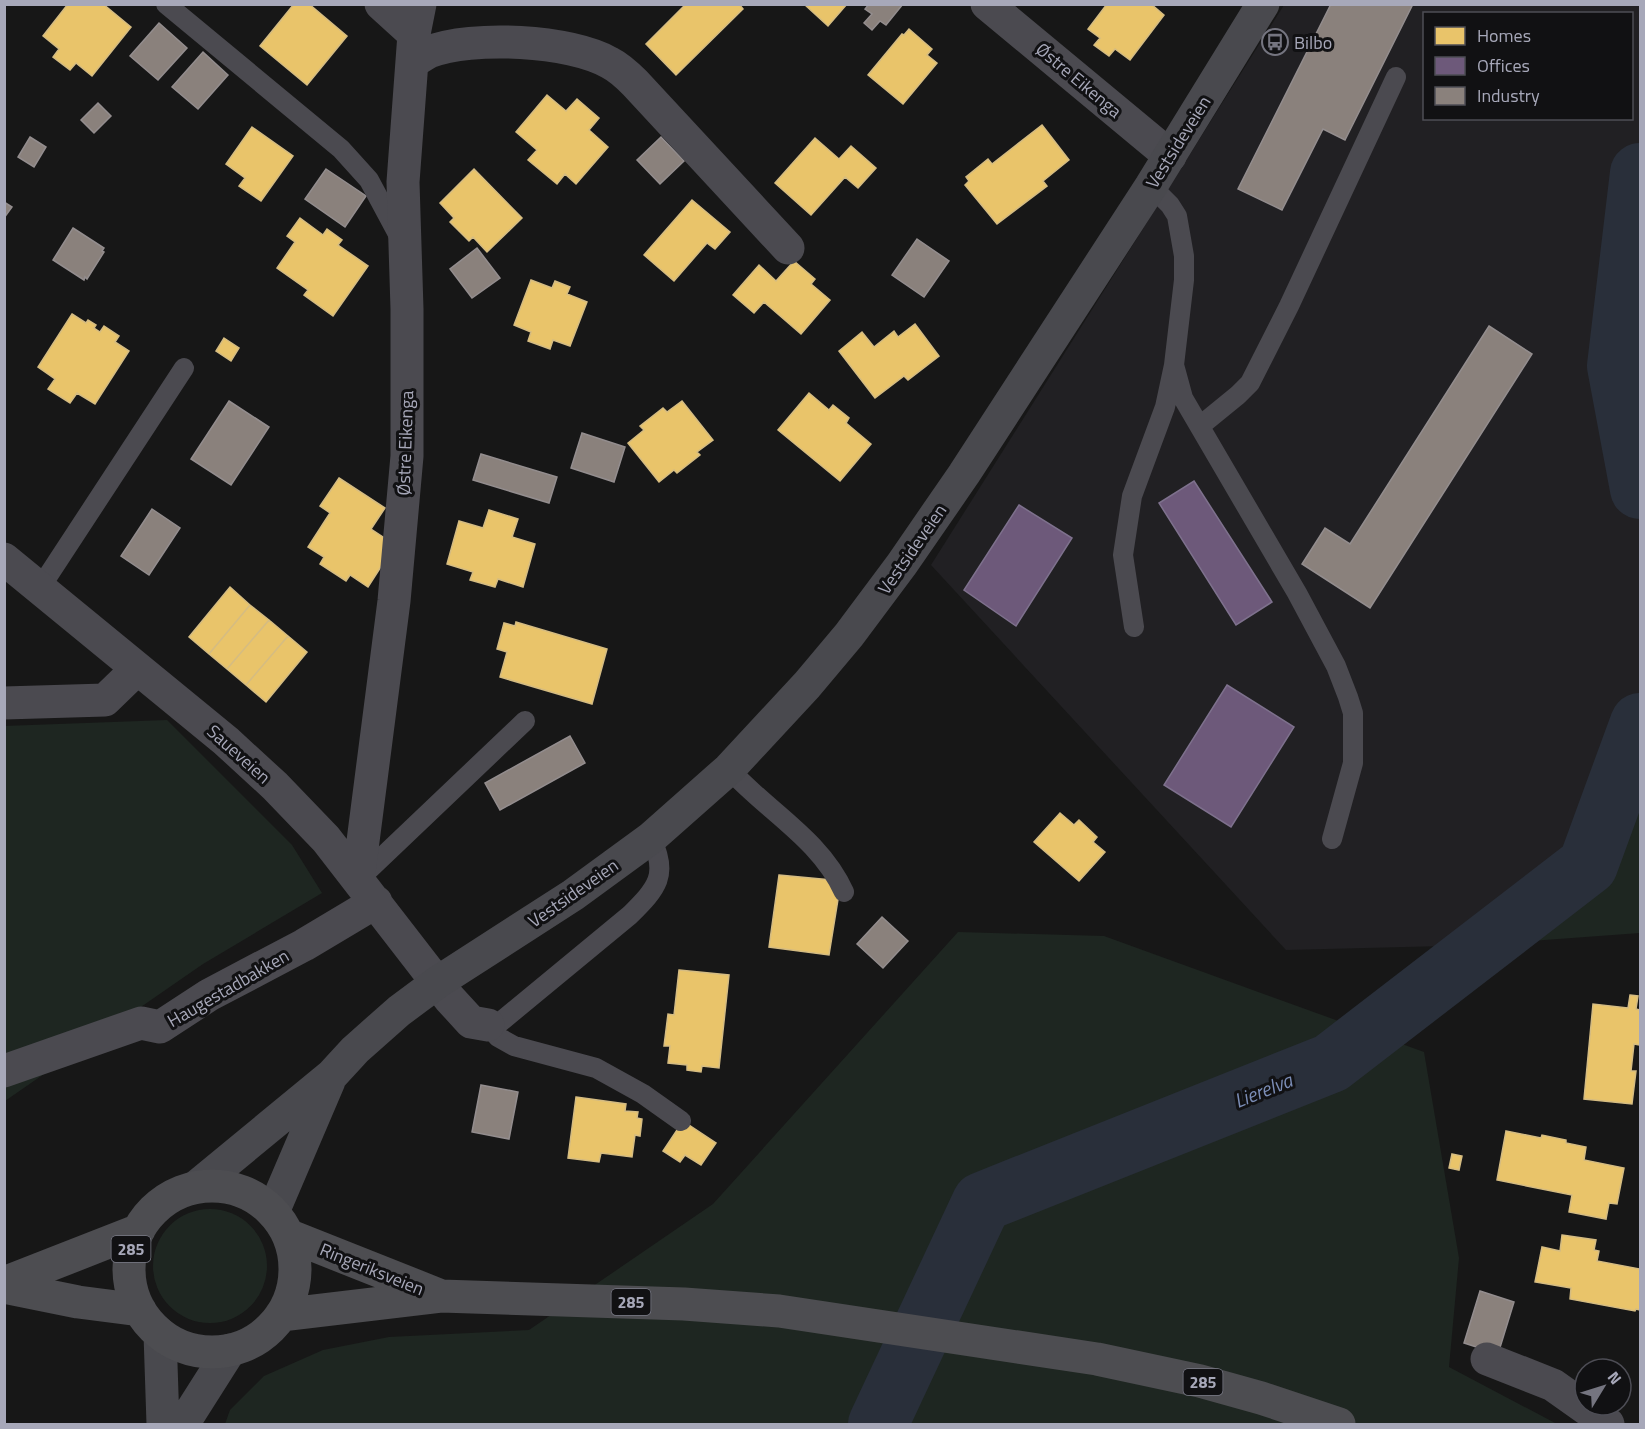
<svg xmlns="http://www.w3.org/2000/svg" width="1645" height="1429" viewBox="0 0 1645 1429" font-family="'Titillium Web',sans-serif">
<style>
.built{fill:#212023;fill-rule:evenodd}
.green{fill:#1e2621}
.homes{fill:#e9c46a;stroke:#d5bc82;stroke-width:1.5}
.offices{fill:#6d597a;stroke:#7e718d;stroke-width:1.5}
.industry{fill:#8a817c;stroke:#938d8e;stroke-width:1.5}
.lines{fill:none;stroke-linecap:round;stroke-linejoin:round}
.river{stroke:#292f3a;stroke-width:60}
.lane{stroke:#4b4a50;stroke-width:20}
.street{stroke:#4b4a50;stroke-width:33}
.secondary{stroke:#49494e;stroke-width:33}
.primary{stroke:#4d4d51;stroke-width:33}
.labels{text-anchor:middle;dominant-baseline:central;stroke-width:6;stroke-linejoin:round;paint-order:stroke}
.shield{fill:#111113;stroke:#7a7b87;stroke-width:1.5}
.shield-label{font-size:16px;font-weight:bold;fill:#a7a8b9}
.poi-label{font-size:18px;fill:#a7a8b9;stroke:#111113;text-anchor:start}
.street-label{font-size:18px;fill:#a7a8b9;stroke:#111113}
.water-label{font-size:20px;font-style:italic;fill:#7b8db6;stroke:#111113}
</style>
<rect width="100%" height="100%" fill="#171717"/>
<!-- built -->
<path class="built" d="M1284,5H1640V723L1588,865L1484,945L1286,950L931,565ZM1424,14H1632V118H1424Z"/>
<!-- green -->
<path class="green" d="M1640,163V500L1614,372Z
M167,720L292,845L322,893L203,964L5,1101L4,726Z
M1640,729V933L1489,944L1585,873Z
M958,932L1104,936L1424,1052L1459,1258L1449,1367L1557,1424H225L230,1410L264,1376L323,1350L389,1337L529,1330L713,1204Z
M153 1266a57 57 0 1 1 114 0a57 57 0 1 1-114 0Z"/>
<!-- homes -->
<path class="homes" d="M68,4H103L131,27L92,76L76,63L70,70L53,57L59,49L43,36Z
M294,4H309L347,36L307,85L260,46Z
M686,4H739L743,9L676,75L646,44Z
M804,4H847L828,26Z
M1107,4H1151L1164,15L1130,60L1115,49L1109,56L1094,45L1100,38L1088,29Z
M909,29L932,49L927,55L937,63L903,104L868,75L902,34L904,35Z
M547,95L566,111L577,99L599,118L589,130L608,147L576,184L565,174L557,184L528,160L537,150L516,132Z
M1042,125L1069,160L1043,181L1047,186L997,224L965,185L969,181L966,177L988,159L992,164Z
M252,127L293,156L261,201L239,186L245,178L226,164Z
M815,138L839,159L851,146L876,168L858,188L845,177L811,215L775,183Z
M474,169L522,218L487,252L473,237L469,241L450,222L454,218L440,203Z
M692,200L730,232L715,249L707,243L674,281L644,255Z
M300,218L323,235L327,229L342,240L338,245L368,266L333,316L304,295L308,290L277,268L295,242L287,236Z
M794,261L815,279L811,284L830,300L801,334L764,302L754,313L733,295L759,265L776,281Z
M531,280L552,288L555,281L570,287L567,294L587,302L570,346L553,340L550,349L528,341L531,332L514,325Z
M72,314L86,323L88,320L96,325L94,328L100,332L104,326L119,336L115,342L129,351L95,404L77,393L70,403L48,389L55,379L38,367Z
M915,324L939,356L908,380L904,376L875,398L839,351L862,332L874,347L894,331L898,337Z
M224,338L239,348L231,361L216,351Z
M809,393L829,410L833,405L849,418L846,423L871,444L840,481L778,430Z
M682,401L713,440L697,452L700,455L677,473L674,470L659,482L628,443L644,430L640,426L663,408L667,412Z
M339,478L385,508L371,529L395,545L368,587L350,575L346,581L320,564L324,557L308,547L330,513L320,506Z
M489,510L518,519L512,537L535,544L523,587L498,579L495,587L470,580L473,572L447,564L459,521L483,528Z
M230,587L250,605L209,654L189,637Z
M250,605L269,620L227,669L209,654Z
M269,620L288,636L246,685L227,669Z
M516,622L607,649L592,704L500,677L507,652L497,649L504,623L515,626Z
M288,636L307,652L266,702L246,685Z
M1060,813L1074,825L1079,820L1097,837L1093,842L1105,852L1079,881L1034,842Z
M779,875L832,880L840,887L829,955L769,947Z
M679,970L729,975L719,1068L702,1066L701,1072L687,1070V1065L668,1063L670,1046H664L668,1014L674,1015Z
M1630,995L1638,996L1636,1009L1640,1010V1045L1634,1044L1631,1071H1636L1632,1104L1584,1099L1593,1004L1628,1008Z
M576,1097L626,1104L625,1111L638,1112L637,1118L642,1119L640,1136L635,1135L632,1157L601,1153L599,1162L568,1158Z
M683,1121L716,1143L701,1165L685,1155L680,1162L663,1151Z
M1506,1131L1541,1138L1542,1135L1566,1140V1143L1586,1147L1584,1160L1624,1168L1617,1204L1609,1203L1606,1219L1569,1212L1572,1195L1497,1180Z
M1452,1154L1462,1156L1459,1170L1449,1168Z
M1562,1235L1596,1240L1594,1250L1599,1251L1597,1261L1640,1269V1310L1636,1309L1635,1311L1570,1299L1571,1288L1535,1282L1542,1247L1560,1251Z"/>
<!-- offices -->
<path class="offices" d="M1194,481L1272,602L1236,625L1159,503Z
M1019,505L1072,538L1016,626L964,590Z
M1227,685L1294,727L1231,827L1164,785Z"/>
<!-- industry -->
<path class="industry" d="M869,4H903L886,25L880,21L872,30L864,23L872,14L865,9Z
M1331,4H1413L1345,140L1323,129L1282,210L1238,189Z
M159,23L187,48L158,80L130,56Z
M203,52L228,75L198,109L172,87Z
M98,103L111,116L94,133L81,120Z
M30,137L46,147L34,167L18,157Z
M661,137L684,161L660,184L637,160Z
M326,169L366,196L345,227L305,199Z
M4,202L12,207L4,218Z
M73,228L104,248L102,251L104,252L87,279L85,277L84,280L53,260Z
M917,239L949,261L924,297L892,275Z
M477,248L500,278L472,298L450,269Z
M1489,326L1532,354L1370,608L1302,564L1325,528L1350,544Z
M229,401L269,427L231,485L191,459Z
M582,433L625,447L614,482L571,468Z
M481,454L557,477L549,503L473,480Z
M152,509L180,528L149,575L121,556Z
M570,736L585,763L500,810L485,783Z
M882,917L908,941L883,968L857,944Z
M481,1085L518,1092L509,1139L472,1132Z
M1480,1291L1514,1302L1498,1354L1464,1343Z"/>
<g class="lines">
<!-- river -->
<path class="river" d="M1640,173L1617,366L1640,489
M878,1424L982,1202L1331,1063L1588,865L1640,723"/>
<!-- lane -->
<path class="lane" d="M166,4L341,149L369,180L399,236
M1174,365L1183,398L1297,593L1336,666L1348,697L1353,713V763L1332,839
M1200,426L1238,395L1250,383L1289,306L1396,77
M40,588L184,368
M1134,627L1123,555L1132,496L1165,407L1174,365L1184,280V256L1177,216L1170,205L1151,186
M729,769C767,811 820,839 844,892
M358,880L525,721
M488,1025L498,1024L630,915C657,888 669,875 651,838
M488,1025L498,1037L514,1046L596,1068L643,1094L681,1121"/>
<!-- street -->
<path class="street" d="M381,4L414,34
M987,4L1170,156
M413,61C418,59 423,55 429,52C472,35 570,40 610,63C620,68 628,76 635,83L788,248
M4,559L226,741L275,786L326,839L449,998L471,1022L488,1025
M4,703L105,700L137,669
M358,880L394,601L407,456V309L403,182L414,34L420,4
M4,1071L141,1023L160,1027L209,995L304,945L376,902
M1487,1359L1553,1385L1608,1424"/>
<!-- secondary -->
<path class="secondary" d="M196,1187L332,1075L355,1050L399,1011L438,982L573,895L651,838L729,769L807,685L849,635L902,564L964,474L1151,186L1263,4
M273,1212L329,1081
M160,1334L163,1424
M183,1424L230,1350"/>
<!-- primary -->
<path class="primary" d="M129 1269a83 83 0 1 1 166 0a83 83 0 1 1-166 0Z
M288,1235L439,1295
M4,1283L139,1230
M4,1287L78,1302L140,1310
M281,1315L441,1296L684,1304L779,1311L1097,1359L1200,1381L1261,1398L1339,1424"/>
</g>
<!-- icons -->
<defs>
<symbol id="bus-ring" viewBox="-11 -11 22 22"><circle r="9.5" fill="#111113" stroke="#757580" stroke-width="1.5"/><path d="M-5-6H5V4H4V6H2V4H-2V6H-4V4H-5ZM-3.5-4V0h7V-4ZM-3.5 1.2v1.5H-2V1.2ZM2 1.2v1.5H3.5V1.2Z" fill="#757580"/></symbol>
</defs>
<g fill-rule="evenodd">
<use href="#bus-ring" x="1260" y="27" width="30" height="30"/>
</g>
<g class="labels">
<!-- shield labels -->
<g class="shield">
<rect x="111.5" y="1236" width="39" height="26" rx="4.5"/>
<rect x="611.5" y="1289" width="39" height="26" rx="4.5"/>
<rect x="1183.5" y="1369" width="39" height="26" rx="4.5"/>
</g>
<g class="shield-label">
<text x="131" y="1249">285</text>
<text x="631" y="1302">285</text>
<text x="1203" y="1382">285</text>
</g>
<!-- poi labels -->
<g class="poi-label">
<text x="1294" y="42">Bilbo</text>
</g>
<!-- street labels -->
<g class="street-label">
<text transform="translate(1079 80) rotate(40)">Østre Eikenga</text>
<text transform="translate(1178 142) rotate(-58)">Vestsideveien</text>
<text transform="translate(405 443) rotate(-88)">Østre Eikenga</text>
<text transform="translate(912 549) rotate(-55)">Vestsideveien</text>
<text transform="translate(239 754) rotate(42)">Saueveien</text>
<text transform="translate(573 893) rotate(-35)">Vestsideveien</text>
<text transform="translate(228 988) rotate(-30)">Haugestadbakken</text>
<text transform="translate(372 1269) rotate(22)">Ringeriksveien</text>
</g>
<!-- water labels -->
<g class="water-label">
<text transform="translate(1263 1090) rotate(-22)">Lierelva</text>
</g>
</g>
<!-- border -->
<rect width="1645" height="1429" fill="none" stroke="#a7a8b9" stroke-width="12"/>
<!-- legend -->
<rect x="1423" y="12" width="210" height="108" fill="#111113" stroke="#4d4d55" stroke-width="1.5"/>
<rect x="1435" y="27" width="30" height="18" fill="#e9c46a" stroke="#4d4d55" stroke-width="1.5"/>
<text x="1477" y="42" font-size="18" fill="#a7a8b9">Homes</text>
<rect x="1435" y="57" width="30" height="18" fill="#6d597a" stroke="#4d4d55" stroke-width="1.5"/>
<text x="1477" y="72" font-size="18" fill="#a7a8b9">Offices</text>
<rect x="1435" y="87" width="30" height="18" fill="#8a817c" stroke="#4d4d55" stroke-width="1.5"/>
<text x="1477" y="102" font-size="18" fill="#a7a8b9">Industry</text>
<!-- north arrow -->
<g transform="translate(1603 1387) rotate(52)"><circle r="28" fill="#111113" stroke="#4d4d55" stroke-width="1.5"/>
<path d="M0-4.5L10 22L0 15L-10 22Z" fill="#757580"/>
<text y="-9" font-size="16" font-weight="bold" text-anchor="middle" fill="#a7a8b9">N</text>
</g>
</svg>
